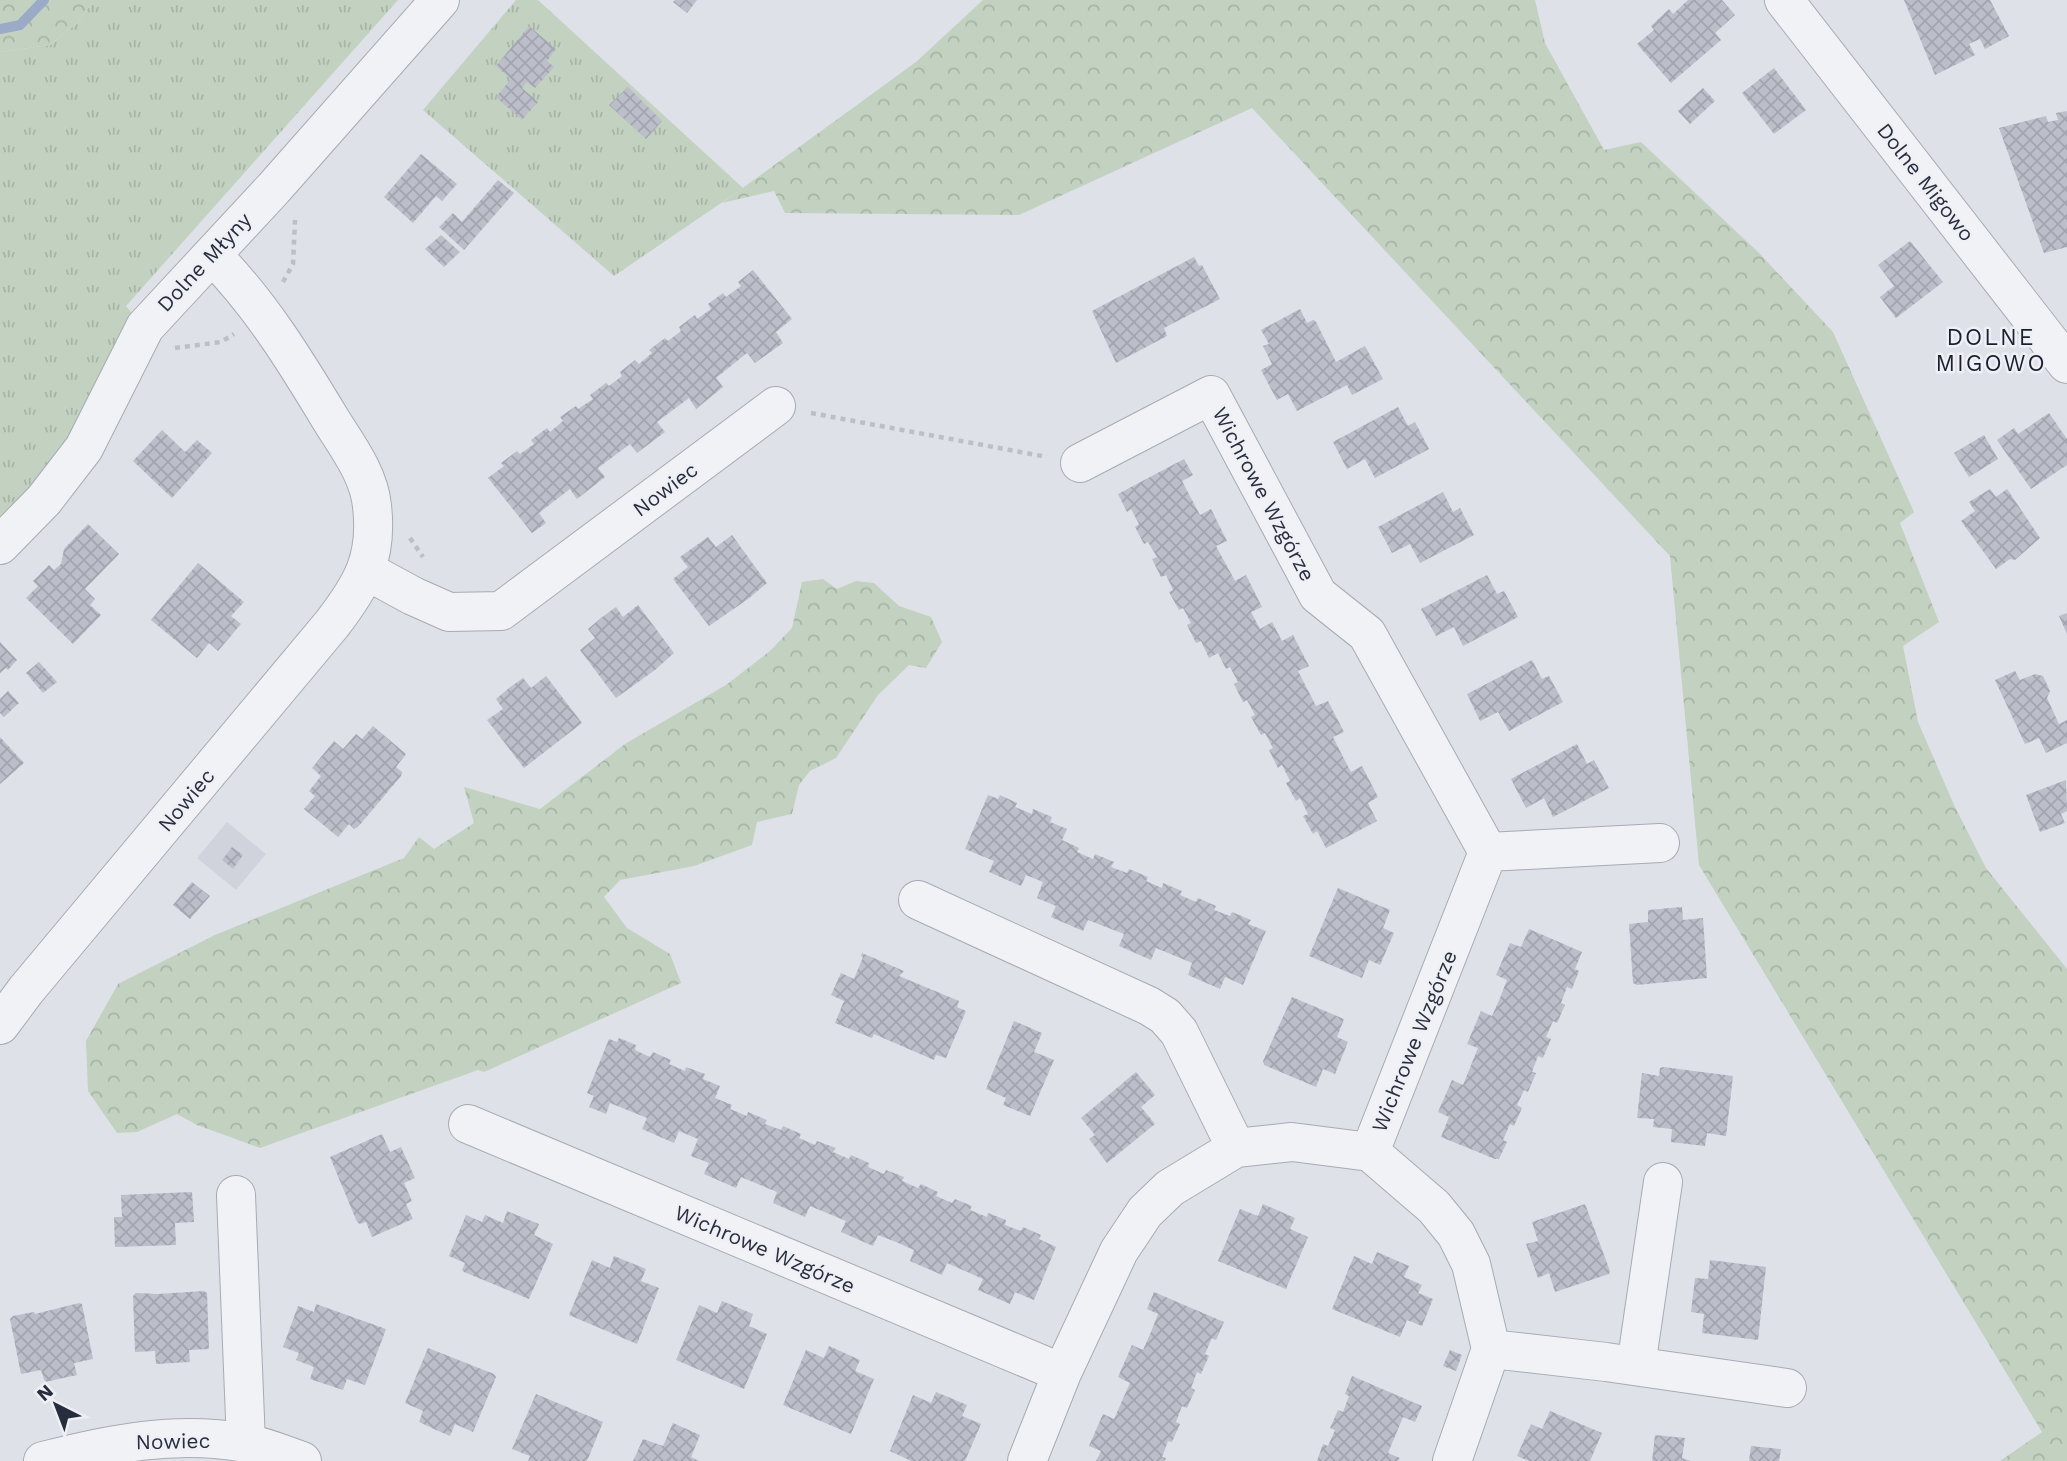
<svg xmlns="http://www.w3.org/2000/svg" width="2067" height="1461" viewBox="0 0 2067 1461" font-family="'Work Sans',sans-serif">
<style>
.built{fill:#d0d3dc}
.grass{fill:url(#grass-tufts)}
.forest{fill:url(#forest-crowns)}
.lines{fill:none;stroke-linecap:round;stroke-linejoin:round}
.stream{stroke:#9aaac7;stroke-width:10}
.building{fill:url(#building-cross-hatch)}
.minor-casing{stroke:#a7abb4;stroke-width:40}
.path{stroke:#bdbfc6;stroke-width:4.5;stroke-dasharray:5 5;stroke-linecap:butt}
.minor{stroke:#f1f2f6;stroke-width:38}
.labels{text-anchor:middle;dominant-baseline:central;stroke-width:5;stroke-linejoin:round;paint-order:stroke}
.street-label{font-size:21px;fill:#282d3e;stroke:#eef0f5}
.neighbourhood-label{font-size:23px;letter-spacing:2px;fill:#1a1e2f;stroke:#eef0f5}
</style>
<defs>
<pattern id="grass-tufts" width="24" height="20" patternUnits="userSpaceOnUse" patternTransform="scale(1.75)"><rect width="24" height="20" fill="#c2d1c0"/><path d="M3 7l-1-3M5 7V3M7 7l1-3M15 17l-1-3M17 17v-4M19 17l1-3" fill="none" stroke="#a7b4a6"/></pattern>
<pattern id="forest-crowns" width="20" height="18" patternUnits="userSpaceOnUse" patternTransform="scale(1.75)"><rect width="20" height="18" fill="#c2d1c0"/><path d="M2 6a3 3 0 1 1 6 0M12 15a3 3 0 1 1 6 0" fill="none" stroke="#a7b4a6"/></pattern>
<pattern id="building-cross-hatch" width="8" height="8" patternUnits="userSpaceOnUse" patternTransform="scale(1.75)"><rect width="8" height="8" fill="#bcbfca"/><path d="M0 0l8 8M0 8l8-8" fill="none" stroke="#a2a4af"/></pattern>
</defs>
<rect width="100%" height="100%" fill="#dee1e7"/>
<!-- built -->
<path class="built" d="M227,822L266,854L236,890L197,858Z"/>
<!-- grass -->
<path class="grass" d="M94,0H398L126,306L134,316L76,440L0,532V52L50,45L77,23Z
M516,0H538L743,188L614,276L423,110Z"/>
<!-- forest -->
<path class="forest" d="M0,0H94L77,23L50,45L0,52Z
M983,0H1535L1545,43L1604,150L1641,142L1759,253L1833,332L1914,512L1900,523L1939,622L1903,646L1918,722L1955,807L1986,868L2067,969V1461H2000L2042,1432L1699,865L1670,556L1252,108L1019,215L785,213L774,191L722,203L916,62Z
M823,579L837,589L856,581L874,583L899,606L931,617L942,642L926,668L909,665L878,695L836,758L810,771L799,785L792,814L757,822L752,845L694,866L620,880L604,897L627,928L670,954L681,983L484,1072L478,1070L260,1148L197,1125L177,1114L137,1132L117,1133L88,1091L86,1041L118,984L215,935L404,858L419,837L434,849L474,823L464,787L540,809L625,744L726,685L770,651L792,628L802,582Z"/>
<g class="lines">
<!-- stream -->
<path class="stream" d="M0,29L20,25L44,0"/>
</g>
<!-- building -->
<path class="building" d="M675,0H697L687,13L673,2Z
M1688,0H1722L1735,15L1715,33L1721,40L1671,83L1637,44L1654,30L1651,26L1669,9L1673,14Z
M1904,0H1990L2009,36L1985,49L1980,39L1969,44L1975,55L1935,75Z
M529,26L556,49L547,61L554,67L535,88L527,82L522,88L538,102L522,120L496,97L511,79L496,66Z
M1774,68L1806,110L1774,134L1742,93Z
M628,87L662,121L646,139L609,105Z
M1703,88L1715,101L1690,124L1678,111Z
M2067,111V247L2044,253L1999,128L2046,116L2048,122L2058,120L2056,113Z
M421,154L457,184L442,201L436,196L413,223L384,197Z
M498,180L514,193L464,250L439,227L453,213L462,222Z
M441,235L460,252L444,267L425,249Z
M1910,241L1943,282L1896,318L1880,297L1894,286L1878,265Z
M1194,257L1199,266L1202,265L1220,299L1164,328L1167,336L1116,363L1092,311Z
M753,270L792,319L776,332L783,343L755,363L747,353L716,378L723,387L696,409L689,398L657,422L665,432L637,453L630,444L598,468L605,477L577,499L570,489L539,513L546,523L532,533L488,478L504,466L501,463L517,451L520,454L534,444L531,440L547,428L550,432L563,421L560,417L576,406L578,409L593,399L590,395L606,383L609,386L622,376L620,372L635,360L639,364L652,353L649,350L665,338L668,341L681,331L679,327L695,315L697,319L711,309L708,304L723,293L726,297L741,286L738,282Z
M1300,309L1307,323L1313,320L1316,322L1336,362L1365,346L1383,379L1352,395L1347,385L1297,411L1288,394L1277,400L1261,370L1272,364L1263,346L1269,344L1261,330Z
M1398,407L1408,426L1415,422L1429,449L1375,478L1365,459L1347,469L1333,442Z
M2049,413L2067,439V465L2031,489L1997,440L2014,428L2018,434Z
M162,430L185,452L197,440L212,453L172,498L133,461Z
M1984,435L1998,459L1969,477L1954,453Z
M1184,459L1193,475L1182,481L1200,515L1211,509L1227,541L1216,546L1235,581L1246,575L1262,607L1251,612L1260,629L1272,622L1282,641L1293,635L1309,666L1298,671L1316,706L1328,701L1344,732L1333,737L1342,755L1351,772L1362,766L1378,797L1368,803L1377,821L1326,848L1317,831L1313,834L1303,816L1308,814L1300,798L1296,801L1286,783L1290,781L1282,765L1278,768L1269,750L1273,748L1265,733L1261,735L1251,717L1255,715L1247,700L1243,702L1234,684L1238,682L1230,667L1226,669L1218,653L1209,658L1201,641L1196,643L1187,625L1191,623L1183,608L1179,610L1169,592L1173,590L1166,575L1161,577L1152,559L1157,557L1148,542L1144,544L1135,527L1139,524L1131,509L1127,512L1118,494Z
M1990,489L1996,497L2007,489L2040,538L2015,560L2010,559L1996,569L1961,521L1975,511L1969,502Z
M1443,492L1453,512L1460,508L1474,535L1420,563L1410,544L1392,553L1378,527Z
M88,524L119,554L85,589L95,599L90,605L101,615L73,644L26,598L38,586L33,581L49,565L54,570L61,564L64,549Z
M732,535L767,583L748,599L709,626L673,579L688,567L680,557L708,537L716,547Z
M198,563L244,602L231,616L241,624L218,651L209,643L197,658L151,620Z
M1487,575L1497,594L1504,591L1518,617L1463,646L1454,627L1436,636L1421,609Z
M638,605L674,653L655,670L616,698L580,650L595,638L588,629L601,618L616,607L623,617Z
M2067,613V634L2059,616Z
M0,642L17,660L8,670L6,668L0,673Z
M1532,660L1542,679L1549,676L1563,702L1509,731L1498,712L1480,721L1467,694Z
M39,662L57,682L43,693L26,673Z
M2015,671L2020,680L2035,674L2043,676L2050,691L2047,698L2059,724L2067,720V743L2046,753L2039,738L2025,744L1995,680Z
M546,676L582,723L524,768L487,720L503,709L496,699L509,688L523,678L531,688Z
M8,691L19,703L4,717L0,713V699Z
M373,726L406,754L396,767L402,772L401,776L358,827L354,829L349,824L338,837L304,809L315,796L309,791L321,776L312,768L334,741L343,749L356,734L362,739Z
M0,737L24,763L0,784Z
M1577,744L1587,764L1594,760L1609,788L1553,817L1544,798L1526,808L1511,779Z
M2066,780L2067,811L2061,814L2065,823L2040,832L2026,795Z
M988,795L998,799L1000,795L1017,803L1015,807L1032,814L1033,809L1052,817L1050,822L1067,829L1062,840L1079,848L1077,852L1093,859L1095,854L1114,862L1111,867L1127,873L1129,869L1148,877L1146,881L1162,888L1163,883L1182,891L1180,895L1196,902L1198,898L1216,906L1214,910L1230,916L1232,912L1251,920L1248,924L1266,931L1243,985L1225,977L1220,989L1188,975L1192,963L1156,948L1151,960L1119,946L1124,934L1088,920L1083,931L1051,917L1056,906L1037,898L1043,882L1026,875L1021,886L989,872L994,861L965,849Z
M232,847L243,855L233,869L222,860Z
M192,882L210,896L190,919L173,905Z
M1338,888L1390,910L1383,928L1394,933L1380,965L1369,960L1362,978L1309,956Z
M1682,907L1683,920L1703,918L1707,978L1637,985L1633,983L1629,924L1648,922V910Z
M1529,929L1582,952L1575,969L1579,971L1572,989L1567,987L1561,1003L1565,1005L1557,1023L1553,1021L1546,1037L1551,1039L1543,1058L1538,1056L1532,1072L1536,1073L1528,1092L1524,1090L1517,1105L1522,1108L1514,1126L1510,1124L1503,1140L1507,1142L1499,1159H1495L1441,1137L1449,1117L1438,1112L1452,1080L1463,1085L1478,1048L1467,1044L1481,1011L1492,1016L1500,998L1507,980L1496,975L1510,943L1521,947Z
M862,953L904,971L899,976L959,1001L957,1007L966,1011L946,1058L936,1055L934,1060L874,1034L872,1038L835,1023L844,1001L831,995L841,973L854,979L863,957L861,956Z
M1292,997L1344,1019L1337,1037L1348,1042L1335,1074L1323,1069L1316,1087L1264,1065L1263,1061Z
M1014,1021L1042,1033L1034,1052L1054,1060L1030,1116L1003,1105L1006,1098L986,1089Z
M619,1038L636,1045L635,1050L650,1057L653,1052L671,1060L669,1064L685,1071L686,1067L705,1074L703,1079L720,1086L715,1098L732,1105L730,1109L747,1116L748,1112L767,1120L765,1124L781,1130L783,1126L801,1134L799,1138L815,1145L817,1141L836,1148L833,1152L849,1159L851,1155L869,1163L868,1167L884,1174L886,1170L904,1177L902,1181L918,1188L921,1184L938,1192L936,1196L952,1203L955,1199L972,1206L970,1210L987,1217L988,1213L1006,1220L1005,1225L1021,1231L1023,1227L1041,1235L1039,1239L1056,1247L1034,1300L1015,1292L1010,1304L978,1290L983,1279L947,1263L942,1275L910,1261L914,1250L896,1242L878,1235L873,1246L841,1232L846,1221L810,1206L805,1217L773,1203L777,1192L741,1177L736,1188L704,1174L709,1163L691,1156L698,1139L679,1131L674,1143L642,1129L647,1118L610,1103L606,1114L589,1107L594,1096L587,1093L609,1039L617,1042Z
M1663,1067L1733,1076L1726,1136L1707,1133L1705,1146L1671,1142L1672,1129L1653,1127L1654,1119L1637,1118L1642,1073L1659,1076L1660,1068Z
M1136,1072L1155,1095L1141,1107L1155,1124L1107,1163L1089,1139L1095,1135L1081,1118Z
M382,1134L390,1152L401,1147L415,1178L404,1183L412,1201L406,1204L413,1219L372,1237L366,1222L360,1224L357,1222L330,1157Z
M192,1192L194,1222L175,1223L176,1245L115,1247L114,1217H122L121,1195Z
M1263,1204L1295,1218L1290,1229L1308,1237L1286,1289L1218,1261L1240,1209L1258,1216Z
M1585,1204L1610,1271L1609,1274L1555,1292L1549,1273L1538,1278L1526,1244L1538,1241L1532,1222Z
M507,1211L539,1224L534,1235L553,1244L529,1299L464,1272L462,1270L465,1263L449,1256L466,1215L482,1222L485,1215L503,1223Z
M1377,1252L1409,1266L1404,1277L1422,1285L1418,1293L1433,1299L1422,1326L1407,1320L1400,1337L1332,1309L1354,1256L1372,1264Z
M614,1256L646,1269L641,1281L659,1288L637,1344L569,1315L592,1260L610,1268Z
M1710,1260L1766,1267L1758,1340L1702,1333L1704,1314L1691,1312L1695,1278L1708,1279Z
M204,1291L207,1293L209,1349L189,1350L190,1362L156,1364L155,1351L135,1352L133,1296L136,1293L158,1294Z
M1154,1292L1224,1322L1216,1340L1212,1338L1205,1354L1209,1356L1201,1374L1197,1372L1191,1388L1195,1390L1187,1408L1182,1406L1176,1422L1180,1424L1172,1442L1168,1441L1162,1457L1166,1458L1165,1461H1096L1101,1451L1089,1446L1103,1414L1114,1419L1130,1383L1118,1377L1132,1345L1143,1350L1151,1332L1158,1314L1147,1309Z
M722,1301L753,1314L749,1326L767,1334L744,1389L676,1360L699,1305L717,1313Z
M79,1303L82,1304L93,1359L74,1363L77,1375L45,1382L41,1370L21,1374L10,1319L13,1316L34,1312L35,1314Z
M316,1304L386,1329L365,1385L347,1379L343,1390L310,1379L314,1367L296,1360L299,1353L283,1347L298,1306L314,1312Z
M829,1346L860,1360L855,1371L874,1379L851,1434L783,1405L806,1350L824,1358Z
M428,1348L494,1374L496,1377L473,1432L455,1424L450,1436L434,1429L419,1422L423,1411L405,1403Z
M1450,1350L1462,1355L1456,1371L1443,1366Z
M1352,1376L1422,1406L1415,1422L1403,1417L1388,1453L1400,1458L1398,1461H1317L1323,1444L1328,1446L1335,1430L1330,1428L1338,1410L1343,1412L1349,1396L1345,1394Z
M936,1392L967,1405L962,1416L981,1424L965,1461H911L890,1451L913,1395L931,1403Z
M536,1394L603,1422L587,1461H528L530,1456L512,1449Z
M1550,1411L1602,1433L1590,1461H1529L1517,1456L1531,1424L1542,1429Z
M673,1423L700,1435L691,1457L699,1461H633L643,1439L663,1446Z
M1655,1435L1685,1438L1682,1458L1690,1461H1652Z
M1751,1446L1781,1449L1779,1461H1749Z"/>
<g class="lines">
<defs>
<path id="minor" d="M1784,0L2067,364
M1080,463L1211,395L1318,595L1367,634L1488,852L1370,1152
M0,545L44,500L84,448L145,327L274,188L440,0
M367,571L413,596L449,612L501,611L776,406
M1488,852L1660,843
M918,900L1149,1006L1165,1016L1179,1032L1236,1148
M0,1025L26,990L332,624C362,585 378,558 372,506C369,474 347,446 331,420C296,362 260,303 212,255
M468,1124L1062,1373
M236,1195L246,1443
M1491,1349L1606,1362L1787,1388
M1636,1366L1663,1182
M43,1461C109,1444 177,1430 245,1443C264,1446 284,1455 302,1461
M1027,1461L1062,1373L1119,1251L1145,1212L1170,1188L1236,1148L1292,1142L1370,1152L1434,1207L1456,1234L1471,1264L1491,1349L1452,1461"/>
</defs>
<!-- minor casing -->
<use href="#minor" class="minor-casing"/>
<!-- path -->
<path class="path" d="M283,282L293,264L295,220
M175,348L221,342L234,334
M811,413L1047,457
M410,538L423,557"/>
<!-- minor -->
<use href="#minor" class="minor"/>
</g>
<g class="labels">
<!-- street labels -->
<g class="street-label">
<text transform="translate(1926 182) rotate(52)">Dolne Migowo</text>
<text transform="translate(204 262) rotate(-47)">Dolne Młyny</text>
<text transform="translate(665 489) rotate(-37)">Nowiec</text>
<text transform="translate(1264 494) rotate(62)">Wichrowe Wzgórze</text>
<text transform="translate(186 800) rotate(-50)">Nowiec</text>
<text transform="translate(1414 1041) rotate(-68)">Wichrowe Wzgórze</text>
<text transform="translate(765 1249) rotate(23)">Wichrowe Wzgórze</text>
<text transform="translate(173 1441) rotate(-1)">Nowiec</text>
</g>
<!-- neighbourhood labels -->
<g class="neighbourhood-label">
<text x="1991" y="337">DOLNE<tspan x="1991" dy="26">MIGOWO</tspan></text>
</g>
</g>
<!-- north arrow -->
<g transform="translate(56 1405) rotate(318)" stroke="#eef0f5" stroke-width="5" paint-order="stroke">
<path d="M0-5L12 26L0 18L-12 26Z" fill="#282d3e"/>
<text y="-10" font-size="19" font-weight="bold" text-anchor="middle" fill="#282d3e">N</text>
</g>
</svg>
